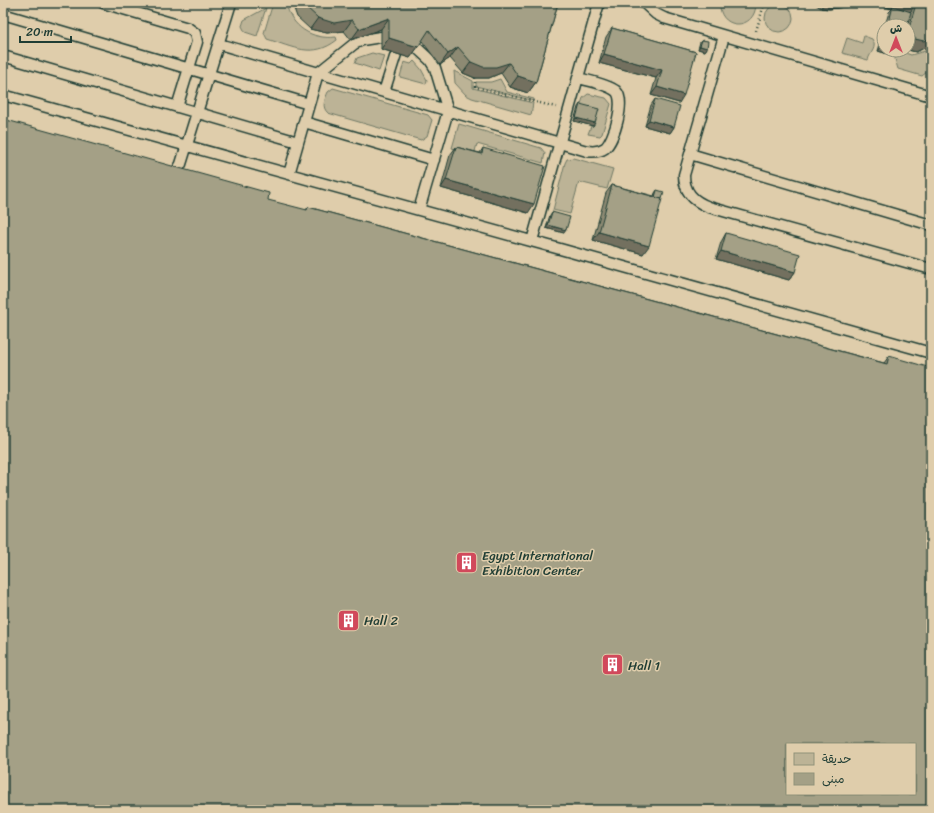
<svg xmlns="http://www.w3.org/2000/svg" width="934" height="813" viewBox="0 0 934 813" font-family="Sriracha,'Playpen Sans Arabic',sans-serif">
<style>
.green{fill:#bcb396;stroke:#6e7865}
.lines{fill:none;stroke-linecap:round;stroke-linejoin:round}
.service-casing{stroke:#1f3d34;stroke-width:13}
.path{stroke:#1f3d34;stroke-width:2.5;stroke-dasharray:1 3;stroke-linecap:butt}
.service{stroke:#dfcdab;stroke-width:10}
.wall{fill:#8d8a73;stroke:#1f3d34}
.shaded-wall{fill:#73705e;stroke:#1f3d34}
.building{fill:#a4a086;stroke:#1f3d34;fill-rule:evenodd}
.labels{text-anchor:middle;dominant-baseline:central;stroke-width:3;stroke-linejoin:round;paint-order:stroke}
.poi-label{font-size:13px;fill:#1f3d34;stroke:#dfcdab;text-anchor:start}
</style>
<rect width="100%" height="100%" fill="#dfcdab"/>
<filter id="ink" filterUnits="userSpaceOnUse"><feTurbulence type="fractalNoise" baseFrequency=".025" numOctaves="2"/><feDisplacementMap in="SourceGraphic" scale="8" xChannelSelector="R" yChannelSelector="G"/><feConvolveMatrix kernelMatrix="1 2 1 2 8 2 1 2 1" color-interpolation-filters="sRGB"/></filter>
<g filter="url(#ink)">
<!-- green -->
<path class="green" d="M273,3H286C291,27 312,40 336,37L337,40C313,59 293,47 267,39L264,33Z
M720,3H737L745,6L756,3C756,32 718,30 720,3Z
M765 18a14 14 0 1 1 28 0a14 14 0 1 1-28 0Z
M266,8L257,36L245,32L242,26L244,20Z
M864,36L872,39C878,48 870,52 868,60L842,53L847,38L862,43Z
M897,50L911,55L925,51L930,61L927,72L922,76L898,69L895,59Z
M372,53L384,56L379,71L355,63L357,58Z
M414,61L421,69L427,80L426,84L400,77L404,62L411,64Z
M454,71L473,81V88L533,103L531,115L472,98L466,95L455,83Z
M500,79L507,92L534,99V101L476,86V82H491Z
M333,88L428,115L432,120L427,136L421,140L328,113C321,107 325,99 328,92Z
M588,94L606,98L611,104L602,134L600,136L588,134L591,126H593L580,107L583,98Z
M459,124L541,148L545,153L543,163L477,144L474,155L452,148Z
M573,158L613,169L607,189L579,182L570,214L553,210L565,163L567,159Z"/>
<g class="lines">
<defs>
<path id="service" d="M103,3L188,28L195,33L197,42L177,107
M644,3L656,14L664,18L931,96
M3,14L309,104
M724,36L684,175C684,192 693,201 709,207L931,269
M219,44L587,151C593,152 599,152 605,148C614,140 626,101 616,91C607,84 589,81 578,78
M417,48L430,60L435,68L448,111L419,210
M3,56L298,142
M384,92L396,54
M3,95L560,249L931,353
M304,122L434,160
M690,154L931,225
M289,174L318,73L354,44L362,40L381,37
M172,179L181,164L231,3
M532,241L599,3"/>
</defs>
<!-- service casing -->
<use href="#service" class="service-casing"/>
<!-- path -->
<path class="path" d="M756,31L764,5
M475,78V87L556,107"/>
<!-- service -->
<use href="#service" class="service"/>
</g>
<!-- wall -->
<path class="wall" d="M292,3H558L536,82L528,93L510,87L501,73L489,78H475L463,73L450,58L440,65L422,41L410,58L381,49V29L351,40L344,31L327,33L310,29L297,17Z
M813,3H854L846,7L829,9L821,8Z
M873,3H931V50L924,48L916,52L908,50V26H885L889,12L892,9Z
M612,28L696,52L679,103L651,95L656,78L599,63L606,37Z
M884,31V50H890L888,54L878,51Z
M702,40L707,48L705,51L698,49L700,42Z
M655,99L674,127L670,133L645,126L651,105Z
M580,104L593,126L574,121L578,107Z
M456,147L480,153L483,148L528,213L441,188L450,155Z
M612,185L654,196L655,193L657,190L643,254L593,240L606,193Z
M308,207L884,363L889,356L931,810L306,210Z
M552,212L564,233L546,228L550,215Z
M726,233L795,272L789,280L716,259L721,242Z"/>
<!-- shaded-wall -->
<path class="shaded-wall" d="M760,3H772L770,7L759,4Z
M824,3H854L846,7L829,9L821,8Z
M873,3H913L916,4L908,15L893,6L892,9Z
M318,18L352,20L344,31L327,33L310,29Z
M389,18L381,29L351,40L359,29Z
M931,37V50L924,48L916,52L908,50L915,39Z
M389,38L418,47L410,58L381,49Z
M700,46L707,48L705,51L698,49Z
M882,46H884V50H890L888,54L878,51Z
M458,47L450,58L440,65L448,54Z
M604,54L662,70L656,78L599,63Z
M471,62L509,63L501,73L489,78H475L463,73Z
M518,76L536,82L528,93L510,87Z
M657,87L684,95L679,103L651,95Z
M576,118L595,123L593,126L574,121Z
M649,120L674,127L670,133L645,126Z
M446,180L534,204L528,213L441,188Z
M548,225L566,230L564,233L546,228Z
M599,232L649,246L643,254L593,240Z
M721,251L795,272L789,280L716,259Z"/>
<!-- building -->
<path class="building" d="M303,3H558L536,82L518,76L509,63L496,67H483L471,62L458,47L448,54L429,30L418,47L389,38V18L359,29L352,20L334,23L318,18L305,6Z
M913,3H931V37L924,41L915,39L909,28L916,4Z
M893,6L911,12L907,26H888Z
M612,28L696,52L684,95L657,87L662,70L604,54Z
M884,39V46H882Z
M702,40L708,41L707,48L700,46Z
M655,99L680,106L674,127L649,120Z
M580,104L599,109L595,123L576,118Z
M3,119L269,193L268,200L307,210L308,207L887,364L889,356L931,368V810H3ZM787,744H915V794H787Z
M456,147L482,154L483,148L545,166L534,204L446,180Z
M612,185L662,199L649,246L599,232Z
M657,190L664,192L662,199L655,197Z
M552,212L570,217L566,230L548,225Z
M726,233L800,254L795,272L721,251Z"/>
</g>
<!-- icons -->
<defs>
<symbol id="building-square" viewBox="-11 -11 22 22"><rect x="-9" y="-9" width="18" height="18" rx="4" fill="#d1495b" stroke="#dfcdab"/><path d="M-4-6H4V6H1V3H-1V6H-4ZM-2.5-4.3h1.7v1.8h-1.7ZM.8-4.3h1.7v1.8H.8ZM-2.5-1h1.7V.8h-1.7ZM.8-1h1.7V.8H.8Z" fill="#fff"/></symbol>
</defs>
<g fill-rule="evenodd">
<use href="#building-square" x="454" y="550" width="25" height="25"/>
<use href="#building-square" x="336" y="608" width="25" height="25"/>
<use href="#building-square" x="600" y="652" width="25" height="25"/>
</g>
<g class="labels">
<!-- poi labels -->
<g class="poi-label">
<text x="482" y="555">Egypt International<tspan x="482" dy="15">Exhibition Center</tspan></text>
<text x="364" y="620">Hall 2</text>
<text x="628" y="665">Hall 1</text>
</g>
</g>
<!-- margin -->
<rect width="934" height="813" fill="none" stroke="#dfcdab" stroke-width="16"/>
<rect x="8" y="8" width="918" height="797" fill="none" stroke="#1f3d34" stroke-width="1.5" filter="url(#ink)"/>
<!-- legend -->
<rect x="786" y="743" width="130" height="52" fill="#dfcdab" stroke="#92937b"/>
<rect x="794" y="753" width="20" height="12" fill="#bcb396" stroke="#92937b"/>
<text x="822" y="763" font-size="12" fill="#1f3d34">حديقة</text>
<rect x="794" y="773" width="20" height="12" fill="#a4a086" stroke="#92937b"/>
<text x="822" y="783" font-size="12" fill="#1f3d34">مبنى</text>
<!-- north arrow -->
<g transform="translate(896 38)"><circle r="19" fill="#dfcdab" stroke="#92937b"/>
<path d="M0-3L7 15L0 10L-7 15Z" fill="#d1495b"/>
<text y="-6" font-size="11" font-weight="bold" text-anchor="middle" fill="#1f3d34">ش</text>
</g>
<!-- scale -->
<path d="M20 36v6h51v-6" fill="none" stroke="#1f3d34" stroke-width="2"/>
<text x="26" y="36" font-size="12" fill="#1f3d34" stroke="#dfcdab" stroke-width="3" paint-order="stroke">20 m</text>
</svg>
